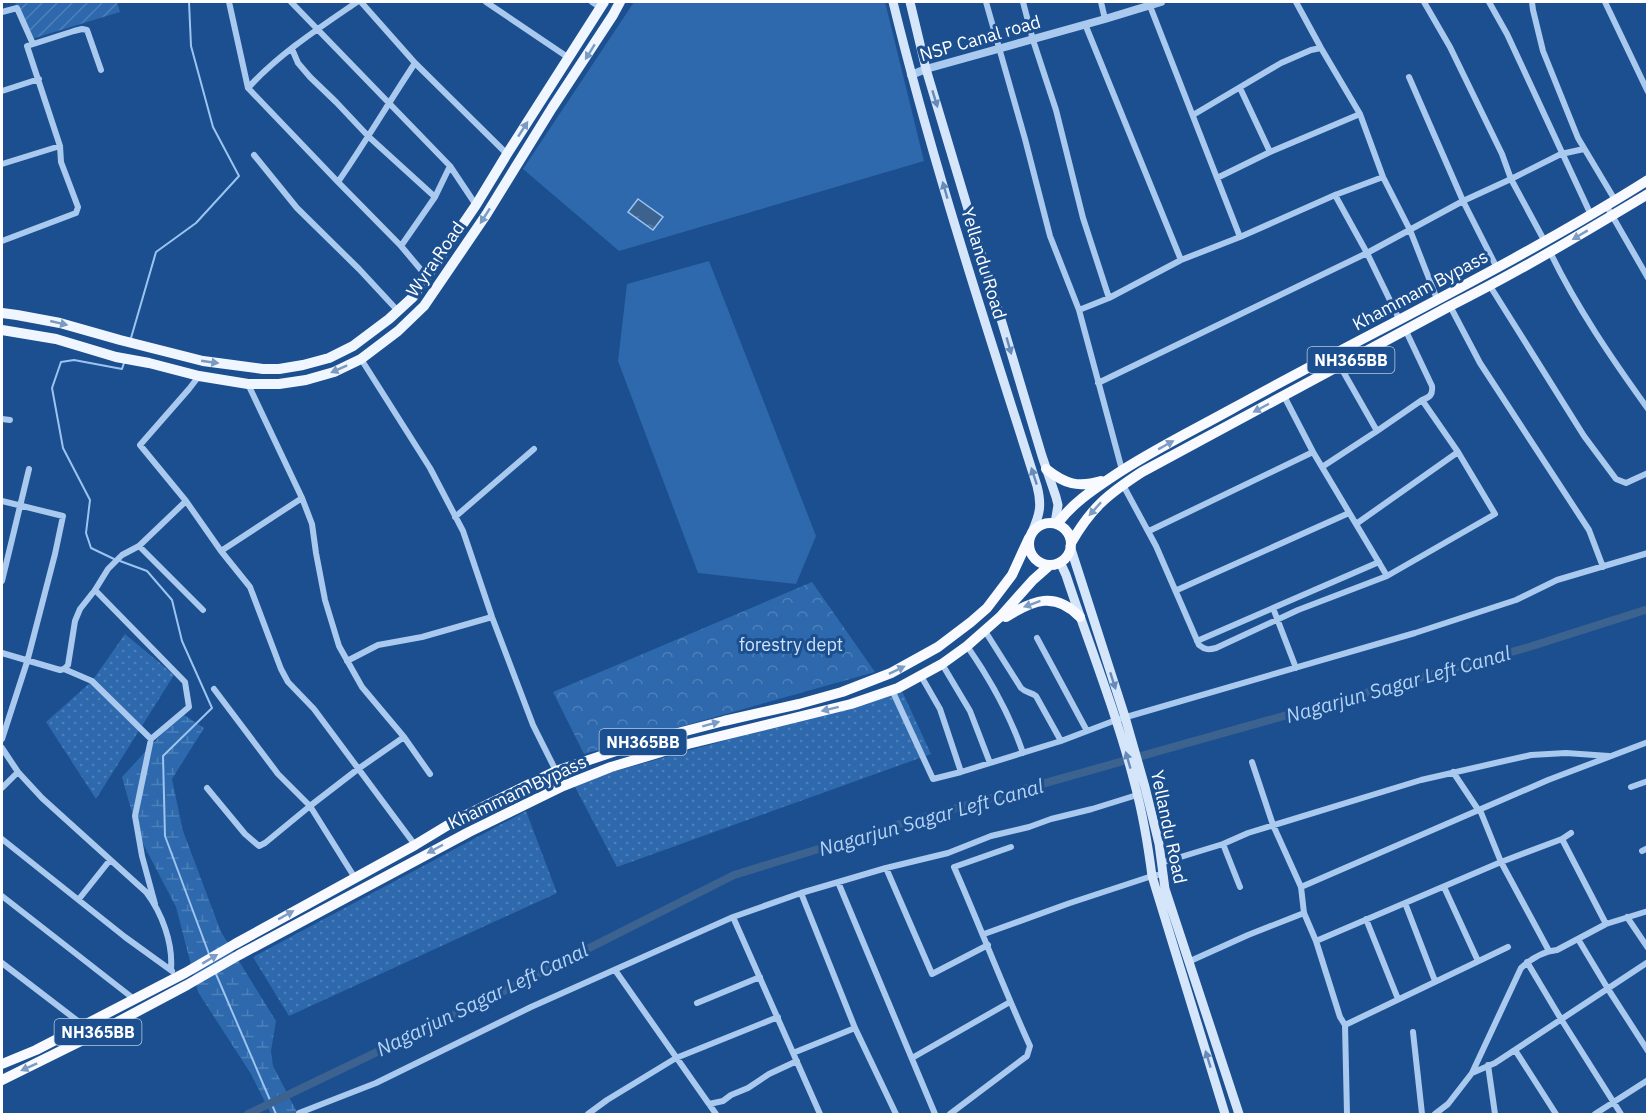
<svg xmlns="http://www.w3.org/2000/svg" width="1649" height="1116" viewBox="0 0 1649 1116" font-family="'IBM Plex Sans',sans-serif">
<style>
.grass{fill:url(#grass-dots)}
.forest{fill:url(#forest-crowns)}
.wetland{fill:url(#wetland-marsh)}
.garden{fill:url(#garden-furrows)}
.pitch{fill:#2e69ad}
.water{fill:url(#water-ripples);stroke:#9cc4f0;stroke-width:1.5}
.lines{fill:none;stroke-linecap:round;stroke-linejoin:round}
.stream{stroke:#9cc4f0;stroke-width:2}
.canal{stroke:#3c6290;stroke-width:8}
.minor{stroke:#a9c9ee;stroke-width:6}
.tertiary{stroke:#a9c9ee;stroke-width:8}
.secondary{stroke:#d6e6fa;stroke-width:9}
.primary{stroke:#f0f6ff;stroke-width:10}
.trunk{stroke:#f8faff;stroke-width:10}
.oneway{fill:#7b9ac1}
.oneway2{fill:#668bba}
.oneway3{fill:#7e9cc1}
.labels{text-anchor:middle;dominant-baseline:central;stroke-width:6;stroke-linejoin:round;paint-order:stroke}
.shield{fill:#1b4f8f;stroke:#bbcadd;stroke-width:1.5}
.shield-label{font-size:16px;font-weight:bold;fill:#fff}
.street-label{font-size:18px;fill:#fff;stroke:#1b4f8f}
.park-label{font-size:18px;fill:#cfe3fa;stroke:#1b4f8f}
.water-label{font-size:20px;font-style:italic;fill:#b5d3f5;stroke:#1b4f8f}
</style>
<defs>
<pattern id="grass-dots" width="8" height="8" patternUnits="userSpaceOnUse" patternTransform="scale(1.5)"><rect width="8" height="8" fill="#2e69ad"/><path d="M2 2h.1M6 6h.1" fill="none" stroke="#4d80b9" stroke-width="1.8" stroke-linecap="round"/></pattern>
<pattern id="forest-crowns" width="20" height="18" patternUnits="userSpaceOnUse" patternTransform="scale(1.5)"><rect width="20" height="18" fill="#2e69ad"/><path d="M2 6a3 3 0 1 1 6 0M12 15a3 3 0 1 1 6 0" fill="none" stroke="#4d80b9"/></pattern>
<pattern id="wetland-marsh" width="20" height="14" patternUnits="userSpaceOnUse" patternTransform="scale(1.5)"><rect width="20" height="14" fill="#2e69ad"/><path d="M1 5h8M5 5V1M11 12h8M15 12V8" fill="none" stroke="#4d80b9"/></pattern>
<pattern id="garden-furrows" width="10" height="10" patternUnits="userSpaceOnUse" patternTransform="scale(1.5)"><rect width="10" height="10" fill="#2e69ad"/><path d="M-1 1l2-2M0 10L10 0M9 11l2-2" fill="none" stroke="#4d80b9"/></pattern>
<pattern id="water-ripples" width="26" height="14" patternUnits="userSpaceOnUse" patternTransform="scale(1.5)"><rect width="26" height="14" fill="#3c6290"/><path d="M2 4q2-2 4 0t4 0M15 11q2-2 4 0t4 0" fill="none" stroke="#597aa1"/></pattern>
</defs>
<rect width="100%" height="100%" fill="#1b4f8f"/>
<!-- grass -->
<path class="grass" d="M125,634L174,675L96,799L46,722L92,681Z
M902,691L931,754L617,867L573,783Z
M526,811L557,893L289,1016L253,957Z"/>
<!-- forest -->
<path class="forest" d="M812,582L875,672L584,754L553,692Z"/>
<!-- wetland -->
<path class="wetland" d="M181,713L204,728L172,779L183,831L221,932L276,1021L271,1051L273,1066L298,1114H271L251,1074L198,992L176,907L138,834L122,777Z"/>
<!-- garden -->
<path class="garden" d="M15,2H117L120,12L28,40Z"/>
<!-- pitch -->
<path class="pitch" d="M634,2H885L924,161L619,251L523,169Z
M709,261L816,536L796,584L698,573L618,361L627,284Z"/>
<!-- water -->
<path class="water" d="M638,199L663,217L653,230L628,212Z"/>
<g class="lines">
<!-- stream -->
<path class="stream" d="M131,338L156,252L196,223L239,176L213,127L191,46L189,2
M114,559L91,548L86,533L90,500L63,448L52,388L61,362L74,360L122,369L124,363
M120,561L147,571L172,600L182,641L212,708L163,756L165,836L209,954
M216,974L276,1114"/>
<!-- canal -->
<path class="canal" d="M248,1114L504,991L734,875L903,823L1529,647L1648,609"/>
<!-- minor -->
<path class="minor" d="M229,2L248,88L338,182L401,246L427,277
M291,2L450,166L476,205
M361,2L415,63L507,154
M486,2L569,58
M592,2L601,8
M986,2L1025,139L1050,236L1079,310L1122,470
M1023,2L1033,40L1056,110L1083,218L1109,298
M1101,2L1105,19
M1296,2L1321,48L1360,114L1383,177L1410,230L1437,299
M1424,2L1450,47L1502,154L1511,179L1545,242
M1489,2L1507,34L1591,215
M1532,2L1533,10L1543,51L1578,138L1615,200
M1605,2L1648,92
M1150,6L1240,237
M2,12L17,8L33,44
M1085,24L1181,260
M292,49L298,63L310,77L336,102L369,137L435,197
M1409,77L1463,201L1497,268
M248,88C279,54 319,28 357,2
M1240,88L1270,152
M2,91L39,79
M1193,115L1281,63L1311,50L1321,48
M60,146L27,46L74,31L82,29L87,30L101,70
M254,155L297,208L359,269L398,311
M2,164L60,146L61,162L78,207L76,213L2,241
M1217,178L1270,152L1360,114
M338,182C365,143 389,102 415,63
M1335,195L1367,253L1400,321
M1606,205L1648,278
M401,246L435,197L450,166
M1550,252C1577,308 1612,359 1648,409
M1490,286L1584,436L1616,479L1626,483L1648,473
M1450,306L1480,363L1589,530L1603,567
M1079,310L1109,298L1181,260L1240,237L1335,195L1383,177
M361,359L430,468L463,531L492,617L533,725L556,771
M199,376L189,389L140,445L186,501L221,551L250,587L281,669L288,682L314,709L415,845
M1098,383L1367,253L1463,201L1511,179L1561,154L1584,149
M248,384L302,498L312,524L316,553L325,600L339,646L362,687L404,737L430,774
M2,419L10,420
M1377,431L1422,400
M1322,467L1377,431L1340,366
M1123,485L1156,546L1199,645C1205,650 1209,650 1216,648L1298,610L1387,576L1313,452L1284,396
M2,501L63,516L55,554L27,662L2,739
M455,517L534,449
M1356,524L1458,452
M1149,531L1313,452
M139,546L203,610
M221,551L302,498
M1387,576L1495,514L1458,452L1422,400C1430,397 1433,395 1432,386L1405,329
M2,581L29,469
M95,590L185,682L189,707L151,739L135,816L142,856L155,904
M1177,590L1349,513
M1273,608L1296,668
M985,631L1021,688C1026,693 1031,692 1036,696L1061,741
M1037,638L1087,731
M1197,641L1379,562
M967,646C990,679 1010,715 1023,753
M2,653L60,670L64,669L68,665L75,621L80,609L95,590L108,569L122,555L139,546L186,501
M347,661L378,645L422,637L492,617
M942,664L970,711L990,763
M64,669L92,681L151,739
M921,676L940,709L961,772
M892,690L933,779L961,772L1061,741L1116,720L1415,633L1516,600L1557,580L1648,553
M2,748L18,772L42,798L146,892C162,913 173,943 171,969
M1252,762L1273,825L1301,887L1304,913L1316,941L1340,1017L1345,1025L1347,1114
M1453,772L1479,811
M1631,787L1648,781
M2,788L18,772
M207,788L245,834L259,846L265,843L310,806L278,774L214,689
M1480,810L1501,862L1549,951
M2,839L125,937L172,971
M1223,844L1240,887
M1642,851L1648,848
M1161,863L1223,844L1248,833L1421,780L1491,764L1531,755L1566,753L1609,756
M886,868L932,974L988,945
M355,878L310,806L358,769L404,737
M838,882L935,1114
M1301,887L1548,780L1648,742
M1444,887L1478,961
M801,893L855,1028L896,1114
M2,896L134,999
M79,899L110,860
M1405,903L1435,981
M733,917L820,1114
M1627,917L1648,948
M1366,919L1398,999
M1606,924L1648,911
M984,934L1070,903L1152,876L1163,874
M1578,939L1608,989L1648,1051
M1316,941L1501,862L1562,839L1571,833
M1188,962L1248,935L1304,913
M1527,962L1561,1019L1621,1114
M2,963L83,1025
M615,970L716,1114
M697,1003L760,977
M1345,1025L1508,947
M1413,1032L1422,1114
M1515,1050L1556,1114
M793,1053L855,1028
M912,1058L1010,1002
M1488,1065L1495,1114
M1472,1073L1521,968C1531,959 1544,951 1557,950L1606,924L1562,839
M709,1104L723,1101L731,1095L748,1088L769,1074L797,1061
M299,1113L376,1083L531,1007L733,917L801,893L886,868L948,853L991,836L1029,827L1051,819L1092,809L1137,795
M588,1114L607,1100L676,1058L778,1017
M950,1114L1027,1056L1030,1046C1003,987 980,926 954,867L1011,847
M1435,1114L1448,1104L1472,1073L1495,1063L1648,962
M1595,1114L1648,1080"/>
<!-- tertiary -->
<path class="tertiary" d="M911,75L926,69L1105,19L1161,2"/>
<!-- secondary -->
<path class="secondary" d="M893,2C933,165 986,325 1037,486C1042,505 1040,514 1032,532
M910,2L926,69L1042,456L1056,497L1058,505L1055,523
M1070,546L1125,717L1145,787L1159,844L1165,889L1239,1114
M1060,562L1066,575C1089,645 1117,714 1135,785C1143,815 1148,845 1152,876L1225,1114"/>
<!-- primary -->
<path class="primary" d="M2,313L17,315L60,323L120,340L203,361L263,369H279L303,365L329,358L353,346L389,319L413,297L476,205L507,154L604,2
M2,330L56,339L116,357L149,363L199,376L248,384H279L306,380L334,372L361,359L398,331L424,306L486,215L552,108L613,15L620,2"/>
<!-- trunk -->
<path class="trunk" d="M1046,469C1065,484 1078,488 1101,481
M1029 544a21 21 0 1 1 42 0a21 21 0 1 1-42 0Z
M1057,524C1072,504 1091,491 1112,477C1149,452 1190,432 1230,410C1369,333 1513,265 1648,180
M1071,543C1091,508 1108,494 1142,472L1450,306C1518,272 1583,233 1648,194
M1006,617C1033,600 1055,591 1080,617
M2,1064L36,1050L185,973L235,944L415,845L458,819L556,771L643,742L724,721L799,704L842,692L891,673L938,647L971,622L987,608L1012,575L1029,538
M2,1080L95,1034L187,985L239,955L469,832L563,786L611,767L688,744L851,704L898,688L942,664L967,646L1000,617L1033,580L1050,565"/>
</g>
<!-- one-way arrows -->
<defs><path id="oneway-solid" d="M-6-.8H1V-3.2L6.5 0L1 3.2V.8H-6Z" transform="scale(1.5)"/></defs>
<g class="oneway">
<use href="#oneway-solid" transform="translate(590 52) rotate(122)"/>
<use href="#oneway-solid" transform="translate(523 129) rotate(-57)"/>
<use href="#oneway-solid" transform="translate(485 216) rotate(123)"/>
<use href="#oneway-solid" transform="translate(59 323) rotate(13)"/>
<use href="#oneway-solid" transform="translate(210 362) rotate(8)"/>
<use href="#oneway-solid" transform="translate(339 369) rotate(156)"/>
</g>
<g class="oneway2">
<use href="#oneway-solid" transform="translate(935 99) rotate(73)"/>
<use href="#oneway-solid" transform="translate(945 190) rotate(-106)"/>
<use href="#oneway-solid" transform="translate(1009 346) rotate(74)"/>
<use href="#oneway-solid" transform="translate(1034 476) rotate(-108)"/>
<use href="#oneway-solid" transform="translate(1113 681) rotate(72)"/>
<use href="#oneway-solid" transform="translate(1128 760) rotate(-106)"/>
<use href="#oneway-solid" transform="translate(1208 1059) rotate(-107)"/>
</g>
<g class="oneway3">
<use href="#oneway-solid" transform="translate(1580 235) rotate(149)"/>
<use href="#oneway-solid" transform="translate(1261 408) rotate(152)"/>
<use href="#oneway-solid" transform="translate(1166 445) rotate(-29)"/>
<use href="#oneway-solid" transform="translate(1095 509) rotate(132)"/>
<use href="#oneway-solid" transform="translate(1032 604) rotate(160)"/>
<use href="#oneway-solid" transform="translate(897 670) rotate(-26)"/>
<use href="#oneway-solid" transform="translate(830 709) rotate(166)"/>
<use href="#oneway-solid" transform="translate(711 724) rotate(-15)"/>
<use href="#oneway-solid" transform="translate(435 849) rotate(152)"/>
<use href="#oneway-solid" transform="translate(286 915) rotate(-29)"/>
<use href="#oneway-solid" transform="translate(210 959) rotate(-31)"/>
<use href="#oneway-solid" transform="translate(29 1067) rotate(156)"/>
</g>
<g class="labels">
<!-- shield labels -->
<g class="shield">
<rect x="1307.5" y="347" width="87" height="26" rx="4.5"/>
<rect x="599.5" y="729" width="87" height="26" rx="4.5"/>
<rect x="54.5" y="1019" width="87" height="26" rx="4.5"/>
</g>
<g class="shield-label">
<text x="1351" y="360">NH365BB</text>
<text x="643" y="742">NH365BB</text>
<text x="98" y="1032">NH365BB</text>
</g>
<!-- street labels -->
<g class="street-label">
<text transform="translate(980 38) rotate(-16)">NSP Canal road</text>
<text transform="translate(435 259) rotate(-55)">Wyra Road</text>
<text transform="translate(984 263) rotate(73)">Yellandu Road</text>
<text transform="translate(1420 290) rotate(-28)">Khammam Bypass</text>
<text transform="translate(517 792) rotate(-25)">Khammam Bypass</text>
<text transform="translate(1169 827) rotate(78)">Yellandu Road</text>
</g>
<!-- park labels -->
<g class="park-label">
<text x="791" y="644">forestry dept</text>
</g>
<!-- water labels -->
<g class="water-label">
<text transform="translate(1398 684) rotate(-16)">Nagarjun Sagar Left Canal</text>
<text transform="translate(931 817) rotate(-16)">Nagarjun Sagar Left Canal</text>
<text transform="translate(482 999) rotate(-26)">Nagarjun Sagar Left Canal</text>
</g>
</g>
<!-- border -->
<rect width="1649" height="1116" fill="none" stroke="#ffffff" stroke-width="6"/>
</svg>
